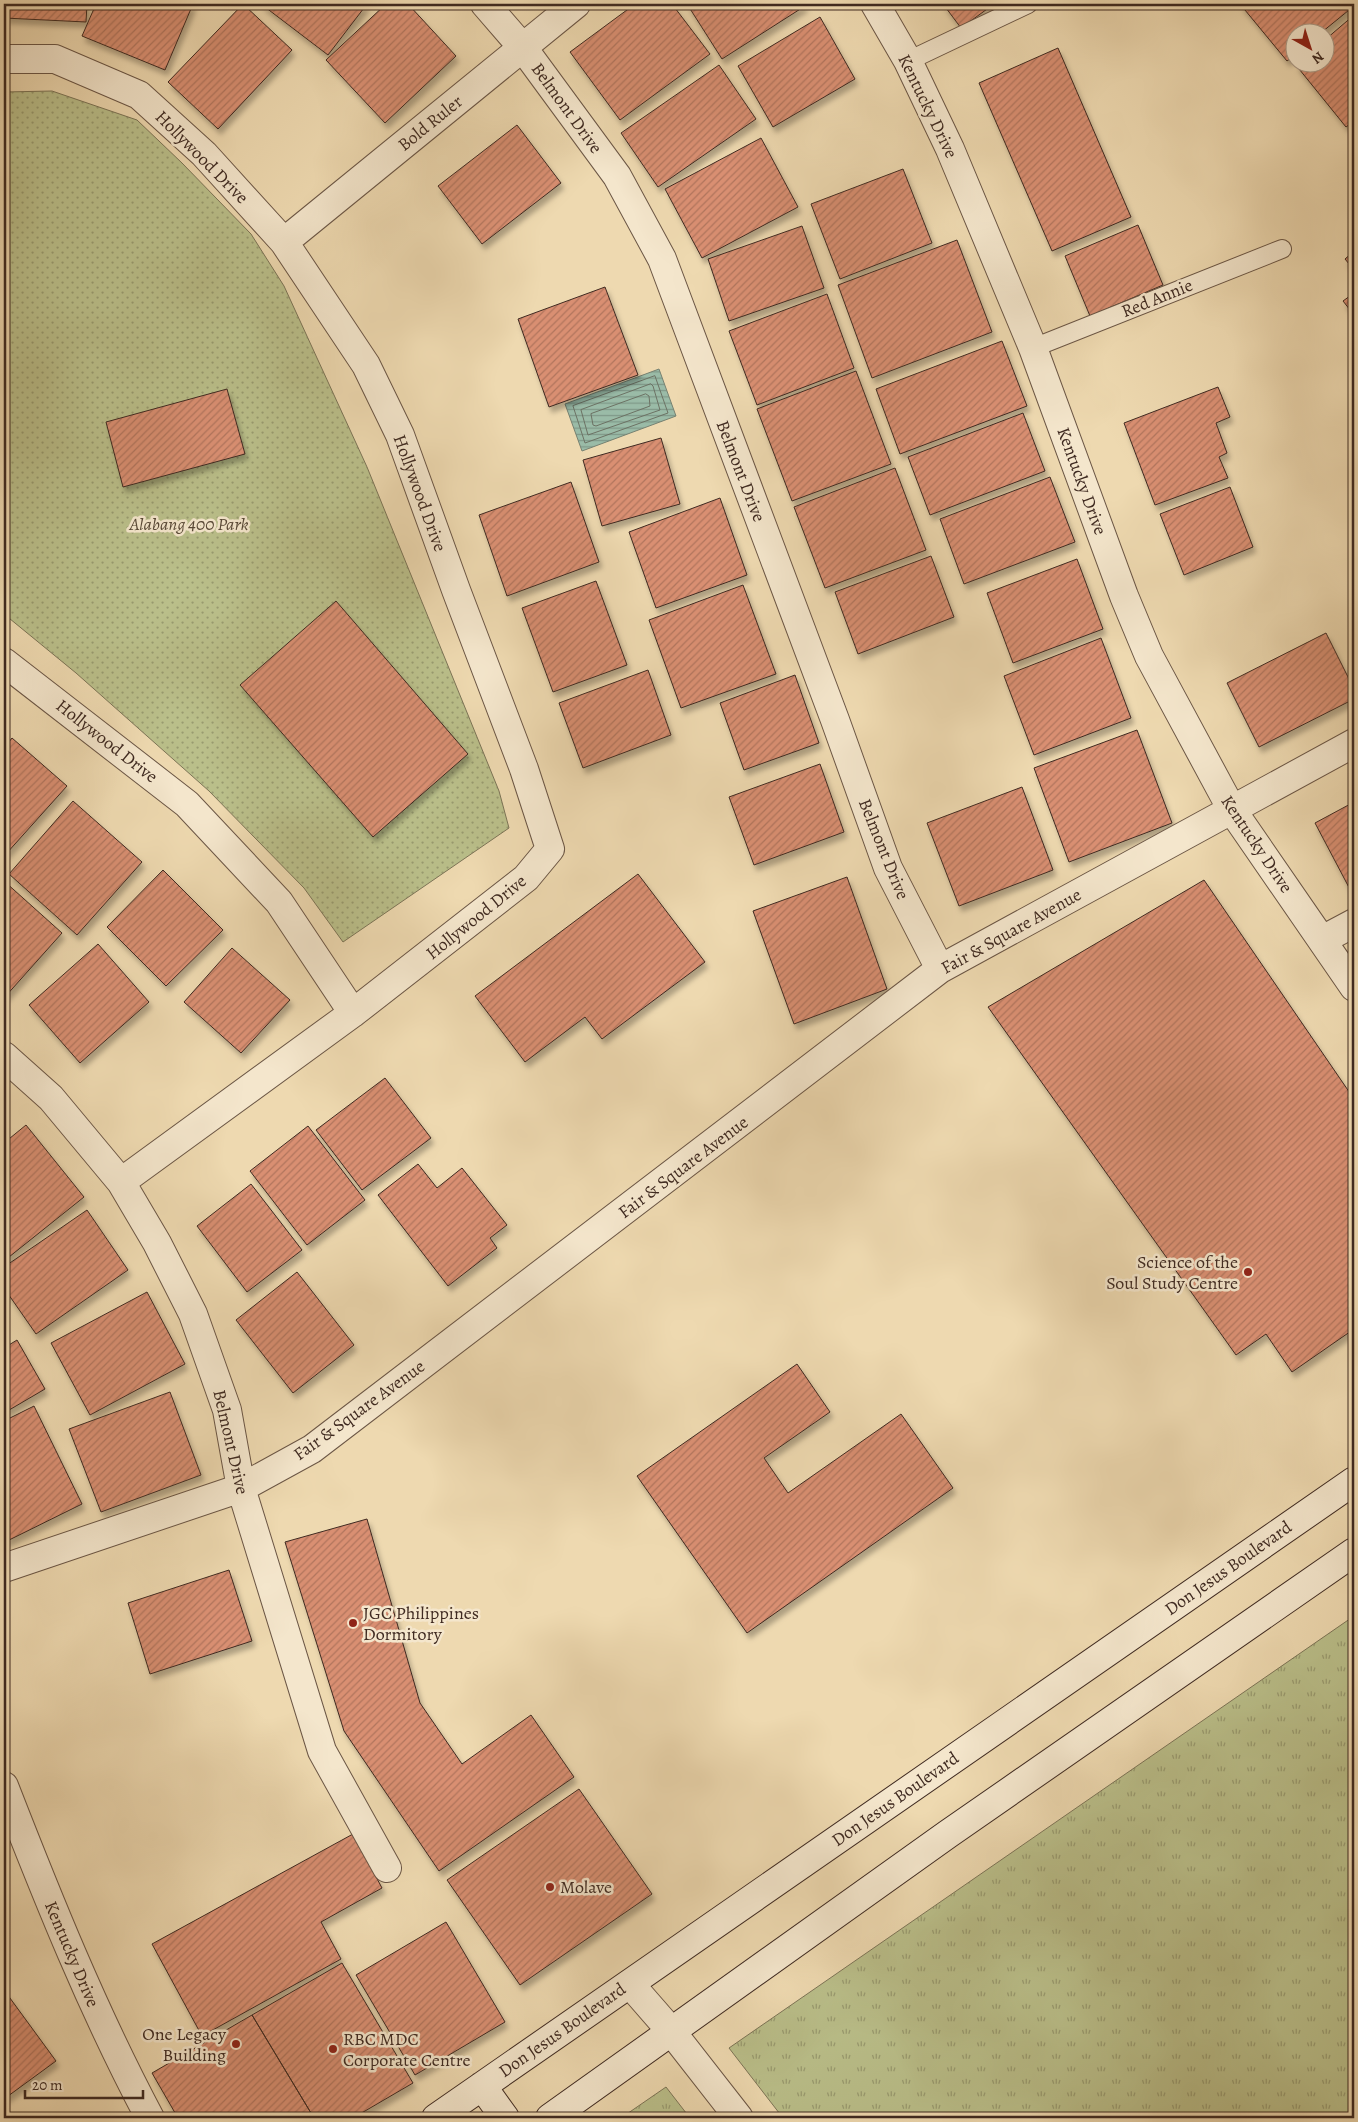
<svg xmlns="http://www.w3.org/2000/svg" width="1358" height="2122" viewBox="0 0 1358 2122" font-family="Alegreya,serif">
<style>
.grass{fill:url(#grass-tufts);stroke:#7c7456}
.park{fill:url(#park-dots);stroke:#7c7456}
.water{fill:url(#water-rules);stroke:#768171}
.lines{fill:none;stroke-linecap:round;stroke-linejoin:round}
.shore{stroke:#6c7264;stroke-width:1}
.building{fill:url(#building-hatch);stroke:#3f2a21;filter:url(#shadow)}
.lane-casing{stroke:#6b5645;stroke-width:20}
.street-casing{stroke:#6b5645;stroke-width:30}
.secondary-casing{stroke:#3f2a21;stroke-width:30}
.lane{stroke:#f4e6cc;stroke-width:18}
.street{stroke:#f4e6cc;stroke-width:28}
.secondary{stroke:#f4e6cc;stroke-width:28}
.poi-dot{fill:#8f2418;stroke:#f4e6cc;stroke-width:2}
.labels{text-anchor:middle;dominant-baseline:central;stroke-width:5;stroke-linejoin:round;paint-order:stroke}
.street-label{font-size:18px;fill:#3f2a21;stroke:#f4e6cc}
.park-label{font-size:18px;font-style:italic;fill:#584836;stroke:#f4e6cc}
.poi-label{font-size:18px;fill:#3f2a21;stroke:#f4e6cc;text-anchor:start}
</style>
<defs>
<pattern id="grass-tufts" width="24" height="20" patternUnits="userSpaceOnUse" patternTransform="scale(1.25)"><rect width="24" height="20" fill="#babf8a"/><path d="M3 7l-1-3M5 7V3M7 7l1-3M15 17l-1-3M17 17v-4M19 17l1-3" fill="none" stroke="#999b70"/></pattern>
<pattern id="park-dots" width="8" height="8" patternUnits="userSpaceOnUse" patternTransform="scale(1.25)"><rect width="8" height="8" fill="#babf8a"/><path d="M2 2h.1M6 6h.1" fill="none" stroke="#999b70" stroke-width="1.8" stroke-linecap="round"/></pattern>
<pattern id="water-rules" width="6" height="5" patternUnits="userSpaceOnUse" patternTransform="scale(1.25)"><rect width="6" height="5" fill="#9abba7"/><path d="M0 2.5h6" fill="none" stroke="#7f9888"/></pattern>
<pattern id="building-hatch" width="6" height="6" patternUnits="userSpaceOnUse" patternTransform="scale(1.25)"><rect width="6" height="6" fill="#d98f72"/><path d="M-1 1l2-2M0 6l6-6M5 7l2-2" fill="none" stroke="#b1755d"/></pattern>
<filter id="shadow"><feDropShadow dx="3" dy="5.5" stdDeviation="2.5" flood-color="#0004"/></filter>
</defs>
<rect width="100%" height="100%" fill="#eed9b0"/>
<filter id="stains"><feTurbulence type="fractalNoise" baseFrequency=".004" numOctaves="4"/><feColorMatrix values="0 0 0 0 .2 0 0 0 0 .09 0 0 0 0 .02 0 0 0 .5 -.17"/></filter>
<radialGradient id="worn" r=".72"><stop offset=".6" stop-color="#630" stop-opacity="0"/><stop offset="1" stop-color="#630" stop-opacity=".3"/></radialGradient>
<!-- grass -->
<path class="grass" d="M1354,1616V2118H783L729,2048Z
M666,2087L690,2118H621Z"/>
<!-- park -->
<path class="park" d="M52,91L137,120L182,163L251,234L284,286L367,467L499,791L509,828L343,942L304,888L209,791L76,673L4,614V92Z"/>
<!-- water -->
<path class="water" d="M659,369L676,416L582,451L565,404Z"/>
<g class="lines">
<!-- shore -->
<path class="shore" d="M655,376L668,413L585,443L573,406Z
M651,384L653,386L660,410L588,435L581,410Z
M646,394L649,396L650,406L596,426L593,425L591,414Z"/>
</g>
<!-- building -->
<path class="building" d="M4,4H87L86,22L4,18Z
M96,4H193L165,70L82,36Z
M243,4L292,50L218,129L168,82Z
M261,4H367L328,55Z
M386,4H408L456,56L385,123L326,60Z
M635,4H672L710,54L620,120L570,52Z
M687,4H804L805,6L722,59Z
M943,4H994L961,28Z
M1240,4H1354V6L1322,32H1296V54L1287,61Z
M1354,15V121L1346,127L1295,64L1326,62V39Z
M820,17L855,79L773,127L738,66Z
M1058,48L1131,217L1052,251L979,83Z
M719,65L756,119L658,187L621,133Z
M517,125L561,183L482,244L438,186Z
M761,138L798,207L702,258L665,189Z
M903,169L932,243L840,279L811,204Z
M1138,225L1163,285L1090,316L1065,256Z
M802,226L824,288L729,321L708,259Z
M957,240L992,332L872,378L838,285Z
M1354,251V270L1345,259Z
M605,287L638,375L549,407L518,319Z
M1354,293V315L1343,301Z
M827,294L854,368L757,405L729,331Z
M1002,341L1027,406L900,454L876,389Z
M856,371L891,464L792,501L757,409Z
M1218,387L1230,417L1216,423L1227,453L1219,457L1228,478L1155,505L1124,423Z
M227,389L245,454L123,487L106,422Z
M1023,413L1045,471L930,515L908,457Z
M661,438L680,504L602,526L583,460Z
M895,468L926,550L825,588L794,507Z
M1050,477L1075,542L964,584L940,519Z
M571,482L599,562L507,596L479,515Z
M1230,487L1253,547L1184,575L1160,514Z
M720,498L747,575L656,608L629,532Z
M931,556L954,617L858,654L835,592Z
M1077,559L1103,629L1013,663L987,593Z
M596,581L627,665L553,692L522,608Z
M743,585L776,674L681,708L649,620Z
M336,601L468,754L373,837L240,685Z
M1326,633L1354,689V699L1259,747L1227,683Z
M1101,638L1131,718L1034,755L1004,676Z
M648,670L671,735L583,768L559,703Z
M795,675L819,743L744,770L720,703Z
M1137,730L1172,823L1069,862L1034,768Z
M12,738L67,786L6,854L4,852V748Z
M820,764L844,832L754,865L729,797Z
M1022,787L1053,870L959,906L927,823Z
M73,801L142,862L77,935L9,874Z
M1354,802V897L1315,823Z
M163,870L223,930L166,986L107,927Z
M638,874L705,962L602,1039L585,1017L525,1062L475,996Z
M847,877L887,989L794,1024L753,911Z
M1204,880L1354,1099V1329L1292,1372L1266,1334L1236,1355L988,1007Z
M4,881L62,933L4,998Z
M98,944L149,1002L80,1063L29,1005Z
M232,948L290,1000L241,1053L184,1002Z
M385,1078L431,1138L362,1190L316,1130Z
M26,1125L84,1197L4,1261V1143Z
M308,1126L365,1200L307,1245L250,1171Z
M418,1164L437,1188L462,1168L507,1225L490,1238L497,1248L448,1286L378,1195Z
M251,1184L302,1250L247,1292L197,1226Z
M87,1210L128,1270L36,1334L4,1288V1267Z
M297,1272L354,1345L293,1393L236,1320Z
M147,1292L185,1364L90,1415L51,1343Z
M17,1340L45,1389L4,1413V1348Z
M797,1364L830,1412L764,1458L788,1493L901,1414L953,1488L747,1633L637,1476Z
M170,1392L201,1475L101,1512L69,1429Z
M34,1406L82,1504L5,1542L4,1421Z
M367,1519L420,1703L462,1764L531,1715L574,1777L439,1871L344,1731L285,1542Z
M229,1570L252,1641L150,1674L128,1603Z
M579,1789L652,1894L520,1985L447,1880Z
M353,1834L382,1888L321,1922L341,1959L202,2036L152,1944Z
M446,1922L505,2022L415,2075L356,1975Z
M342,1963L413,2083L353,2118H314L252,2015Z
M7,1994L56,2061L4,2099V1997Z
M252,2015L314,2118H178L152,2073Z"/>
<g class="lines">
<defs>
<path id="lane" d="M908,61L1028,4
M1033,348L1282,249"/>
<path id="street" d="M485,4L523,48L617,176L662,259L835,720L888,868L940,969
M875,4L908,61L950,149L1033,348L1124,596L1149,656L1232,810L1354,987
M4,59H55L139,95L204,154L284,242L366,365L400,435L456,590L524,769L550,849L526,878L353,1013L121,1182
M284,242L576,4
M4,662L187,804L279,902L353,1013
M1322,940L1354,923
M4,1056L51,1098L121,1182L157,1243L193,1314L227,1410L241,1488L322,1751L387,1868
M4,1568L241,1488L312,1449L940,969L1354,743
M4,1786C48,1899 93,2011 150,2118
M630,1984L671,2031L739,2118"/>
<path id="secondary" d="M482,2086L505,2118
M436,2118L1354,1481
M550,2118L948,1834L1354,1552"/>
</defs>
<!-- lane casing -->
<use href="#lane" class="lane-casing"/>
<!-- street casing -->
<use href="#street" class="street-casing"/>
<!-- secondary casing -->
<use href="#secondary" class="secondary-casing"/>
<!-- lane -->
<use href="#lane" class="lane"/>
<!-- street -->
<use href="#street" class="street"/>
<!-- secondary -->
<use href="#secondary" class="secondary"/>
</g>
<!-- markers -->
<g class="poi-dot">
<circle cx="1248" cy="1272" r="5"/>
<circle cx="353" cy="1623" r="5"/>
<circle cx="550" cy="1887" r="5"/>
<circle cx="236" cy="2044" r="5"/>
<circle cx="333" cy="2049" r="5"/>
</g>
<g class="labels">
<!-- street labels -->
<g class="street-label">
<text transform="translate(928 106) rotate(64)">Kentucky Drive</text>
<text transform="translate(567 108) rotate(54)">Belmont Drive</text>
<text transform="translate(430 123) rotate(-39)">Bold Ruler</text>
<text transform="translate(202 157) rotate(45)">Hollywood Drive</text>
<text transform="translate(1157 298) rotate(-22)">Red Annie</text>
<text transform="translate(741 471) rotate(69)">Belmont Drive</text>
<text transform="translate(1082 481) rotate(70)">Kentucky Drive</text>
<text transform="translate(420 493) rotate(70)">Hollywood Drive</text>
<text transform="translate(107 741) rotate(38)">Hollywood Drive</text>
<text transform="translate(1257 844) rotate(56)">Kentucky Drive</text>
<text transform="translate(884 849) rotate(68)">Belmont Drive</text>
<text transform="translate(476 917) rotate(-39)">Hollywood Drive</text>
<text transform="translate(1011 931) rotate(-29)">Fair &amp; Square Avenue</text>
<text transform="translate(683 1167) rotate(-37)">Fair &amp; Square Avenue</text>
<text transform="translate(359 1410) rotate(-36)">Fair &amp; Square Avenue</text>
<text transform="translate(231 1442) rotate(77)">Belmont Drive</text>
<text transform="translate(1228 1568) rotate(-35)">Don Jesus Boulevard</text>
<text transform="translate(895 1799) rotate(-35)">Don Jesus Boulevard</text>
<text transform="translate(72 1954) rotate(67)">Kentucky Drive</text>
<text transform="translate(562 2030) rotate(-35)">Don Jesus Boulevard</text>
</g>
<!-- park labels -->
<g class="park-label">
<text x="189" y="524">Alabang 400 Park</text>
</g>
<!-- poi labels -->
<g class="poi-label">
<text x="1238" y="1262" text-anchor="end">Science of the<tspan x="1238" dy="21">Soul Study Centre</tspan></text>
<text x="363" y="1613">JGC Philippines<tspan x="363" dy="21">Dormitory</tspan></text>
<text x="560" y="1887">Molave</text>
<text x="226" y="2034" text-anchor="end">One Legacy<tspan x="226" dy="21">Building</tspan></text>
<text x="343" y="2039">RBC MDC<tspan x="343" dy="21">Corporate Centre</tspan></text>
</g>
</g>
<!-- margin -->
<rect width="1358" height="2122" fill="none" stroke="#eed9b0" stroke-width="20"/>
<rect x="5" y="5" width="1348" height="2112" fill="none" stroke="#3f2a21" stroke-width="2.5"/>
<rect x="10" y="10" width="1338" height="2102" fill="none" stroke="#3f2a21"/>
<!-- north arrow -->
<g transform="translate(1310 48) rotate(141)"><circle r="24" fill="#f4e6cc" stroke="#ac9b88"/>
<path d="M0-4L9 19L0 12L-9 19Z" fill="#8f2418"/>
<text y="-8" font-size="14" font-weight="bold" text-anchor="middle" fill="#3f2a21">N</text>
</g>
<!-- scale -->
<path d="M25 2090v8h118v-8" fill="none" stroke="#3f2a21" stroke-width="2.5"/>
<text x="32" y="2090" font-size="15" fill="#3f2a21" stroke="#f4e6cc" stroke-width="4" paint-order="stroke">20 m</text>
<rect width="100%" height="100%" filter="url(#stains)"/>
<rect width="100%" height="100%" fill="url(#worn)"/>
</svg>
